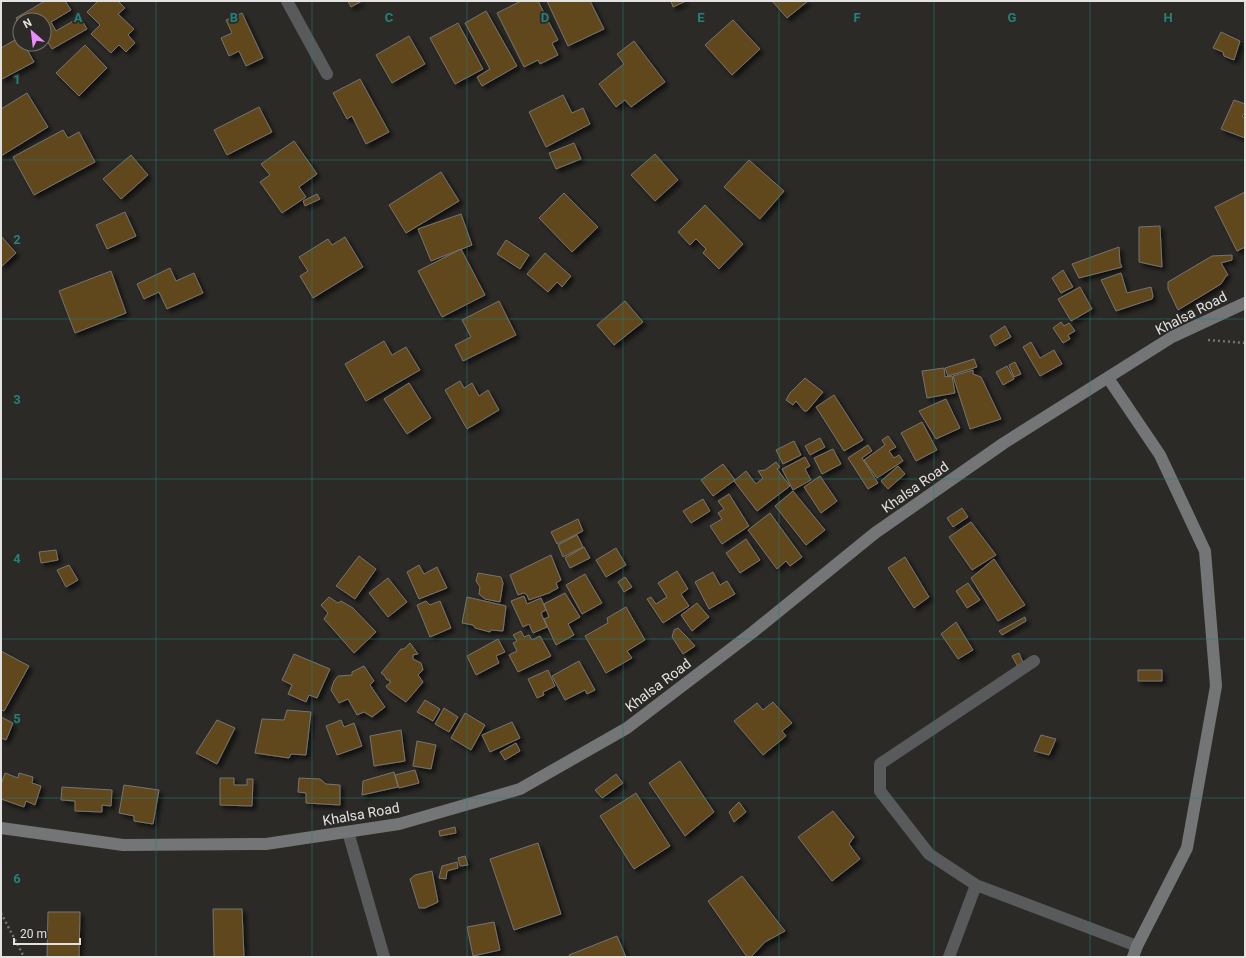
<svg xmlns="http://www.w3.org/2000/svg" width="1246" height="958" viewBox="0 0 1246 958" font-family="Roboto,sans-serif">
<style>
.building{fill:#61471a;stroke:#767471;filter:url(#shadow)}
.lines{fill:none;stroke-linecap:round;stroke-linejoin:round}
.path{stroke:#747371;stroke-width:2.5;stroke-dasharray:2 3;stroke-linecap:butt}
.street{stroke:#595a5b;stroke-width:12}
.secondary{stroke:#737577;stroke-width:12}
.grid{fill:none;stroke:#248179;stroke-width:1;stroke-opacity:0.55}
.labels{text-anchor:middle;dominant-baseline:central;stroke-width:3.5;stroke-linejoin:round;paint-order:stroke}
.street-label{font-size:14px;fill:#e3e2e0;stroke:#2b2a27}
.grid-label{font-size:13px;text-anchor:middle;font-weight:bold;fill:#248179;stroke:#2b2a27;stroke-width:3.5;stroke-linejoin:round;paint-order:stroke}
</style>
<defs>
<filter id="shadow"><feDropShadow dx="3.5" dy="3.5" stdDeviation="2" flood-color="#0009"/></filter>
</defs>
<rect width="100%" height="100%" fill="#2b2a27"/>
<!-- building -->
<path class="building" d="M45,1H65L71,10L51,22L56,31L80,17L87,29L52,49L44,36V20H20V26L16,18Z
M98,1H118L125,8L118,14L134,29L128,35L135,43L126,52L119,45L111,53L91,34L100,25L87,12Z
M348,1H362L351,7Z
M521,1H538L558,40L552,43L558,55L540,64L538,60L524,67L497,13Z
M547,1H590L604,29L568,46Z
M671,1H686L673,7Z
M772,1H808L787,18Z
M486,11L517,66L482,86L477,77L490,69L465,23Z
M242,13L263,58L246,66L239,51L229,56L221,38L232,33L226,20Z
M733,20L760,49L732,75L705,45Z
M458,23L483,69L455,84L430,38Z
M1221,32L1240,41L1234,60L1224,56L1223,52L1213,48Z
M409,36L425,64L392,83L376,55Z
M20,37V44H24L34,62L2,79L1,77V48Z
M634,41L665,82L631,107L625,100L616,107L599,84L624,64L617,54Z
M85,45L107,68L79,96L56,73Z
M360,79L389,132L366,144L352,116L347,119L333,93Z
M27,93L48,127L1,156V109Z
M563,95L572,113L583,108L590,124L546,147L529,112Z
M1234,100L1245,104V113L1242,116L1245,118V138L1221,129Z
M259,107L272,132L227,155L214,130Z
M63,130L68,138L79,132L95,162L34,195L13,157Z
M294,141L317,174L299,187L306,197L282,213L260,182L270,175L261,164Z
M574,143L581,159L556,169L549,153Z
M655,154L678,180L655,201L631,175Z
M131,155L148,175L121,199L103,179Z
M749,160L784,191L760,219L724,187Z
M441,172L459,201L406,233L389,205Z
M1245,192V247L1237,251L1215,207Z
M564,193L598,227L572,252L539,218Z
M317,194L320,199L305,206L303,201Z
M705,205L743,244L719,269L703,253L706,249L696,239L690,245L678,232Z
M125,212L136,236L107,249L96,225Z
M461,214L472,245L431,261L418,229Z
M1160,226L1162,267L1139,262V227Z
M1,236L16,253L1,267Z
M345,237L363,267L313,298L300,276L308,271L299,257L328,239L332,245Z
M506,240L529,255L520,269L497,254Z
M1119,247L1120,263L1122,267L1079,278L1072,264Z
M461,249L485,295L442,317L418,271Z
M545,253L571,276L562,287L557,282L548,292L527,274Z
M1232,255V260L1221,263L1228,275L1226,276L1221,284L1178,310L1168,289V282L1212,256Z
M170,268L176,281L194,273L203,293L167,309L159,292L144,299L137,284Z
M1063,270L1073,287L1061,293L1052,278Z
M111,271L126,313L75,333L59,291Z
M1121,273L1127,293L1151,287L1153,296L1152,299L1116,311L1101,280Z
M1080,287L1092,309L1071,321L1058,299Z
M499,301L516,335L463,361L455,345L471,337L462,320Z
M625,301L643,322L614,345L597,325Z
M1061,322L1064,326L1069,323L1075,331L1068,335L1070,339L1063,343L1053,328Z
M1005,326L1011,337L995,346L990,336Z
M384,341L392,355L406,347L420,370L366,401L345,364Z
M1031,342L1040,358L1054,350L1062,364L1040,376L1023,347Z
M974,359L977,367L948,376L945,368Z
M1015,362L1021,374L1014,377L1009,365Z
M1007,366L1014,379L1003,385L996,372Z
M944,368L945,377L952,376L955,393L927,398L922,371Z
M973,370V374L981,377L1001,419L970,429L953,376Z
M805,378L823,392L807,411H804L796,401L793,405L786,400L790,393Z
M460,381L464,388L472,383L479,396L488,390L499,410L467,429L445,390Z
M409,383L431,418L407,434L384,399Z
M834,395L863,440L844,451L816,407Z
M946,399L960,428L936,439L919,411Z
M922,422L937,450L916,461L901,433Z
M888,436L896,447L889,451L894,458L899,455L903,461L877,478L864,460L885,445L882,440Z
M820,438L825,447L810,455L805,446Z
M794,441L801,455L783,464L776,450Z
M868,445L872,451L862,458L878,483L868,489L848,458Z
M833,449L841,464L822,474L814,458Z
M805,457L810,466L805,469L811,480L793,490L782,469Z
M776,462L780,467L777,469L790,486L757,511L734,481L746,471L756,484L763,478L758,471L765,470Z
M723,464L735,480L713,496L701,480Z
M898,466L905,474L888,489L881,481Z
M820,476L837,501L821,513L804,487Z
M793,491L825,530L806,545L775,506Z
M729,494L749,526L722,544L710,526L722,519L718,513L724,509L718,501Z
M703,499L710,511L691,523L683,511Z
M962,508L968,517L953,527L947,518Z
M770,513L802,557L790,566L786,561L777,569L748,530Z
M578,519L583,531L557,544L551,532Z
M971,522L996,555L972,570L949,537Z
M577,535L583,547L563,557L558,545Z
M746,539L760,560L740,573L726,553Z
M584,547L590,558L570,568L565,558Z
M616,548L626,565L606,577L596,560Z
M56,550L58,560L41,563L39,552Z
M551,555L561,580L556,583L558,588L549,593L529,600L527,595L524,593L518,595L510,575Z
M359,556L376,569L355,599L336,586Z
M905,557L929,597L914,608L888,568Z
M994,559L1025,605L998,621L971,578Z
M69,565L78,580L66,587L57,570Z
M419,565L424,574L437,567L447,588L419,599L407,572Z
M677,571L688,589L681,594L689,606L663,623L647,599L651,597L656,604L667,597L658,583Z
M713,572L720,585L727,581L735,594L709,609L695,582Z
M478,573L501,577L503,583L500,602L485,599L479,594L480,587L476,581Z
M585,574L602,603L582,614L566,585Z
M625,577L632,587L624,592L618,582Z
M388,578L407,602L388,617L369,593Z
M968,583L980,600L967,608L956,591Z
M565,593L580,617L568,624L574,635L556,645L544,619L549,617L544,604Z
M524,596L527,604L541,598L546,610L541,613L547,627L533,633L529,624L523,627L511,601Z
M329,597L338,603L341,601L353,608L376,632L354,653L324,619L328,613L321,605Z
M467,597L506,606L503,631L491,630L490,632L475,628L473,625L462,623Z
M426,601L430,605L440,601L451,628L430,637L417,605Z
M697,603L709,617L692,631L681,615Z
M626,607L645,640L627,651L632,658L606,673L585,636L608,623L607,618Z
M1025,617L1026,621L1002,635L999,631Z
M956,622L973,650L958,659L941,634Z
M678,628L687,637L695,646L683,654L672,637L674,630Z
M521,631L524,637L529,635L532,640L540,636L551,656L518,672L509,655L517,651L513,643L517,641L513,635Z
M498,639L505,652L496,656L499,663L476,675L467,656Z
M410,643L418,654L413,655V659L421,663L423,670L418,675L423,682L406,702L389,690L386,686L390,683V680H387L384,675L381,673L401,649H404Z
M1,651L29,666L4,711L1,710Z
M1019,653L1024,665L1018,667L1012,656Z
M294,654L330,669L317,698L309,695L306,702L288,694L292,685L282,680Z
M579,661L595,690L587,694L585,690L565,700L552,676Z
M364,666L374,681L370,685L385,707L372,717L364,712L357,715L348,699L339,703L331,690L334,681L338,676L352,675V672Z
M548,670L555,686L543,692L544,695L537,698L528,679Z
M1138,670H1162V681H1138Z
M425,700L440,709L433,721L417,712Z
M773,702L792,723L782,731L786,736L763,755L734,721L757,703L763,710Z
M444,708L458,717L449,732L435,724Z
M287,710L311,712L306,755L291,754L289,758L255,753L262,719L284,720Z
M465,713L485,725L471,750L451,738Z
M1,717L13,723L6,740L1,738Z
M217,720L235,728L217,764L196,753Z
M341,720L344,727L354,723L362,746L337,755L326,726Z
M512,722L520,738L490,752L482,735Z
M401,730L405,761L374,766L370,736Z
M1041,735L1056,739L1049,755L1034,751Z
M417,741L436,745L431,769L413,766Z
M516,743L520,751L505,760L500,752Z
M680,761L714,812L685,836L649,783Z
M415,770L419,783L399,788L395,775Z
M394,772L398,787L362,795L363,781Z
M5,773L18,778L19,773L33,777L32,783L41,786L35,805L26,801L24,807L1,799V784Z
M616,774L623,783L602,798L595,790Z
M220,778H234V785H247V779H253L252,806L220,805Z
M299,778L320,779L326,784L340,785V805L306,803V793L298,792Z
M124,785L159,790L153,824L134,821V816L119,813Z
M62,787L112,790L111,806L102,805V812L75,811V801L61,800Z
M636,793L670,846L634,869L600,816Z
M739,802L746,812L734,822L729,812Z
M833,811L854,837L849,844L860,859L832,881L798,837Z
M455,827L456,833L440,836L439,831Z
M538,843L561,914L514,930L490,859Z
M465,856L468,865L460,866L458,858Z
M457,862L458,868L447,871L446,879L439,878L442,866Z
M432,871L438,902L425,908H419L410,879L415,875Z
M742,876L785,931L765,942L751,957H747L708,901Z
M213,909H242L244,957H214Z
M48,912H80L79,957H47Z
M494,922L500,950L473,956L467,927Z
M617,936L626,957H570L569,955Z"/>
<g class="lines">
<!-- path -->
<path class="path" d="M1208,340L1245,343
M1,913L24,957"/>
<!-- street -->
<path class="street" d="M287,1L327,74
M1034,661L880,764V791L929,854L976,885L1137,946
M348,832L384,957
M949,957L976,885"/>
<!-- secondary -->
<path class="secondary" d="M1108,378L1160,455L1205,551L1216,686L1187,848L1137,946L1133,957
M1,828L123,845L266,844L399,824L520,789L627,728L753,632L875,533L1004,443L1172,337L1245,303"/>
</g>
<!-- grid -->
<path class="grid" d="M156,1V957M312,1V957M467,1V957M623,1V957M779,1V957M934,1V957M1090,1V957M1,160H1245M1,319H1245M1,479H1245M1,639H1245M1,798H1245"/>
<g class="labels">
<!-- street labels -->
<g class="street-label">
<text transform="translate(1191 313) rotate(-27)">Khalsa Road</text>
<text transform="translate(915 487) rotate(-35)">Khalsa Road</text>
<text transform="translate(658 685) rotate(-37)">Khalsa Road</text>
<text transform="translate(361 814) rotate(-10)">Khalsa Road</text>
</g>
</g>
<g class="grid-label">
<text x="78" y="22">A</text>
<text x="234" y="22">B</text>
<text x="389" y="22">C</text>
<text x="545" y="22">D</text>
<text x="701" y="22">E</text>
<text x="857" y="22">F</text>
<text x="1012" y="22">G</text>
<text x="1168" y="22">H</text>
<text x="17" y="84">1</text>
<text x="17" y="244">2</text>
<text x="17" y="404">3</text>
<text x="17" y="563">4</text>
<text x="17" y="723">5</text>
<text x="17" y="883">6</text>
</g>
<!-- border -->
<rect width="1246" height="958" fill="none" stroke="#e3e2e0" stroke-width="4"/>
<!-- north arrow -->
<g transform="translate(32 32) rotate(332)"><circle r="19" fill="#2b2a27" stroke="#757471"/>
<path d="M0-3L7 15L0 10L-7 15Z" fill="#e98dfd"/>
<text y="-6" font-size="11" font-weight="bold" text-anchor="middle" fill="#e3e2e0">N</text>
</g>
<!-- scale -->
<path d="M14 938v6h66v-6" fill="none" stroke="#e3e2e0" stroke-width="2"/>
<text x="20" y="938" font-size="12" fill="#e3e2e0" stroke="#2b2a27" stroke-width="3" paint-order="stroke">20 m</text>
</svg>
